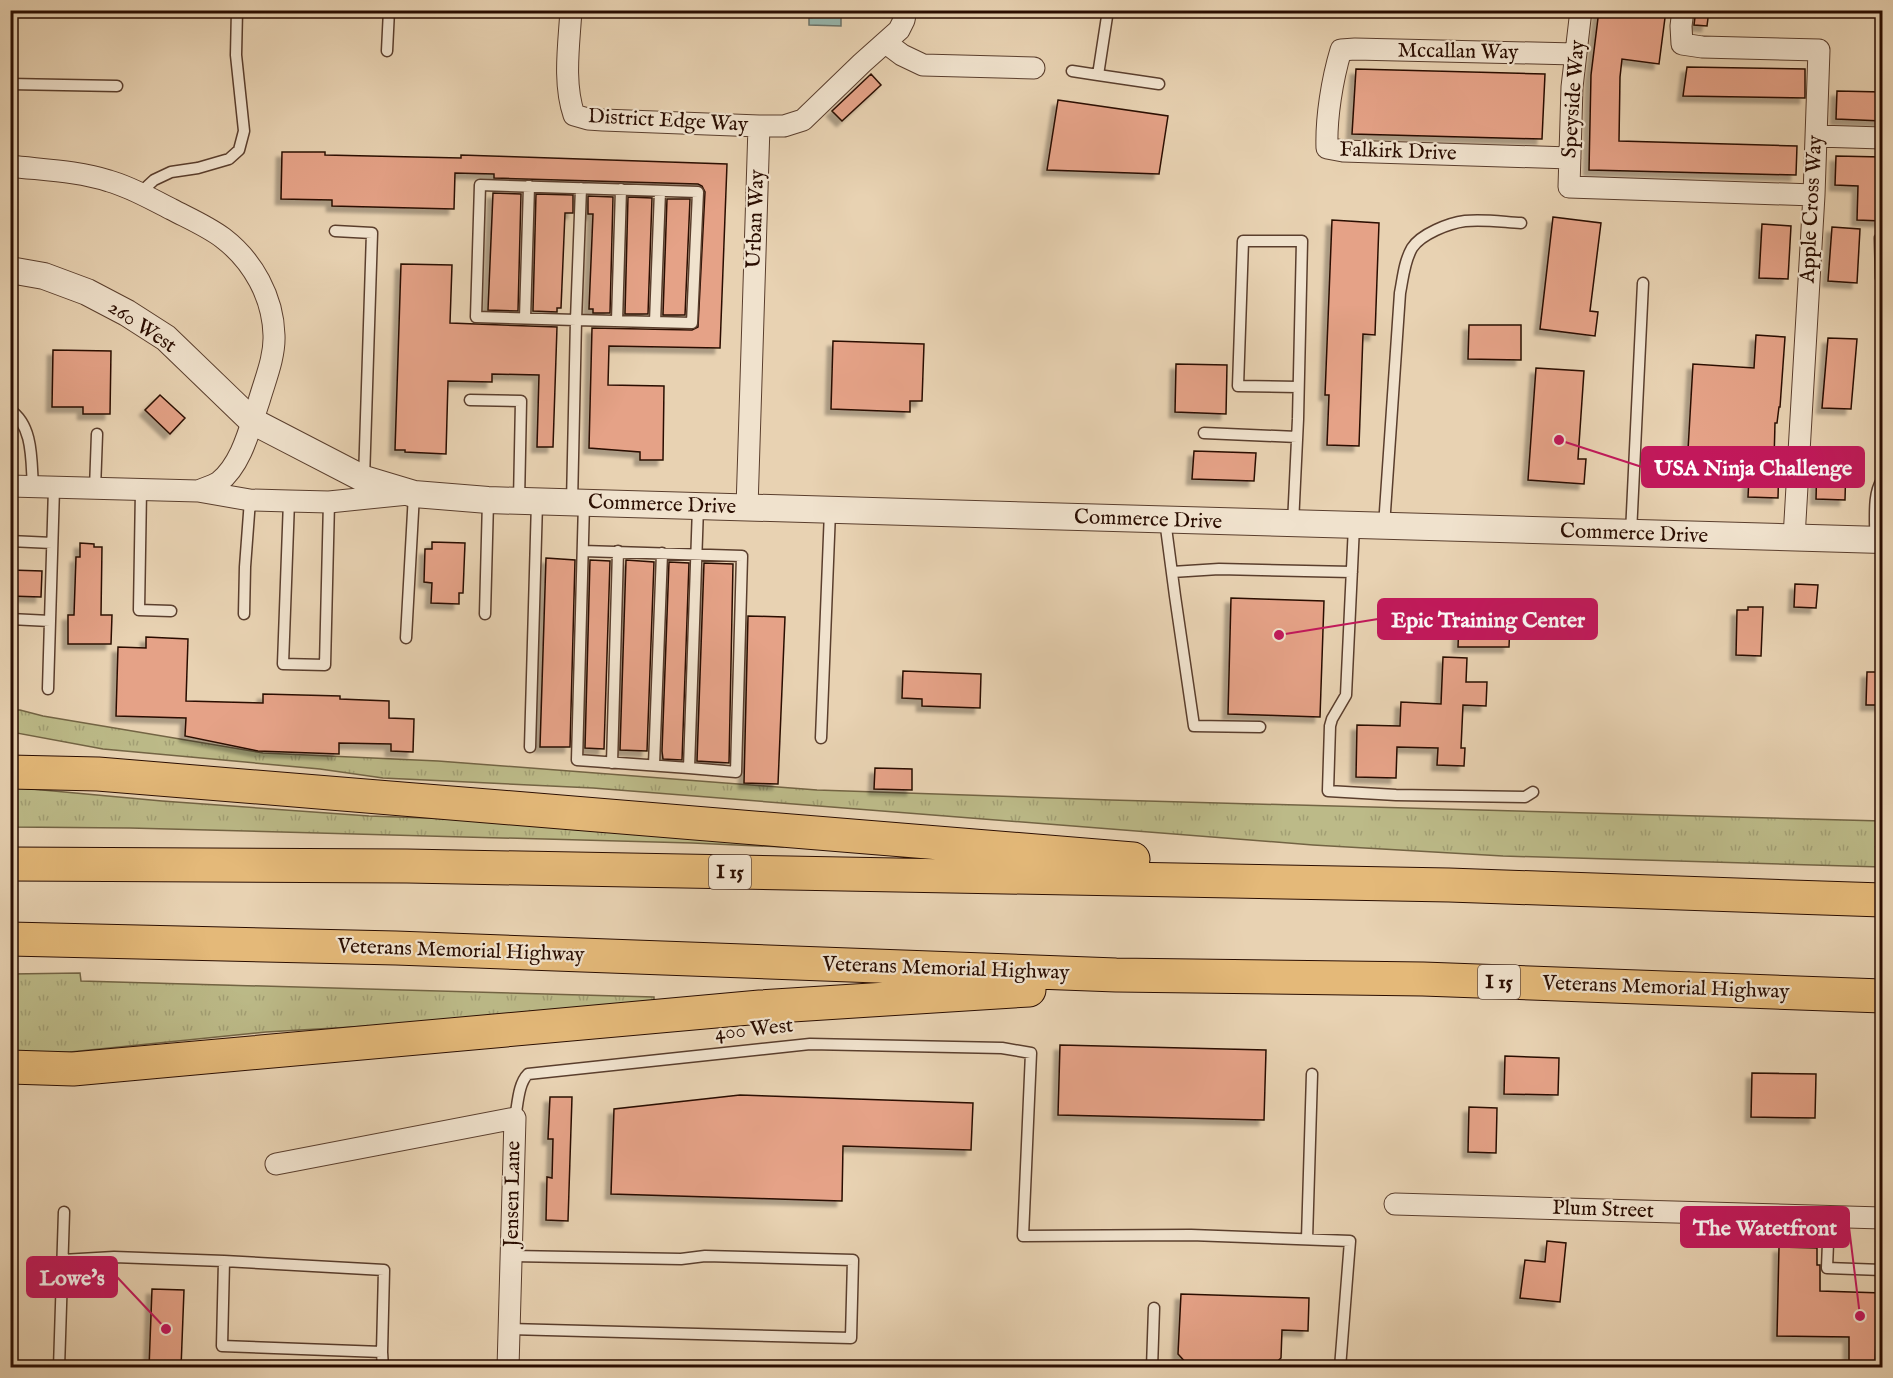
<svg xmlns="http://www.w3.org/2000/svg" width="1893" height="1378" viewBox="0 0 1893 1378" font-family="'IM FELL English',serif">
<style>
.grass{fill:url(#grass-tufts);stroke:#736444;stroke-width:1.5}
.water{fill:url(#water-ripples);stroke:#6b7369;stroke-width:1.5}
.building{fill:#e5a287;stroke:#2a0d01;stroke-width:1.5;filter:url(#shadow)}
.lines{fill:none;stroke-linecap:round;stroke-linejoin:round}
.service-casing{stroke:#5a3e2d;stroke-width:13}
.minor-casing{stroke:#5a3e2d;stroke-width:23}
.tertiary-casing{stroke:#5a3e2d;stroke-width:28}
.motorway-casing{stroke:#2a0d01;stroke-width:35}
.service{stroke:#f0e2cd;stroke-width:10}
.minor{stroke:#f0e2cd;stroke-width:21}
.tertiary{stroke:#f0e2cd;stroke-width:26}
.motorway{stroke:#e4b979;stroke-width:33}
.labels{text-anchor:middle;dominant-baseline:central;stroke-width:4.5;stroke-linejoin:round;paint-order:stroke}
.shield{fill:#f0e2cd;stroke:#654d3e;stroke-width:1.5}
.shield-label{font-size:20px;font-weight:bold;fill:#2a0d01}
.street-label{font-size:21px;fill:#2a0d01;stroke:#f0e2cd}
.leader{fill:none;stroke:#c2185b;stroke-width:2}
.callout-dot{fill:#c2185b;stroke:#f0e2cd;stroke-width:2}
.callout{fill:#c2185b;stroke:#c2185b;stroke-width:2}
.callout-label{font-size:22px;text-anchor:middle;font-weight:bold;fill:#fff}
</style>
<defs>
<pattern id="grass-tufts" width="24" height="20" patternUnits="userSpaceOnUse" patternTransform="scale(1.5)"><rect width="24" height="20" fill="#bcba88"/><path d="M3 7l-1-3M5 7V3M7 7l1-3M15 17l-1-3M17 17v-4M19 17l1-3" fill="none" stroke="#a29f74"/></pattern>
<pattern id="water-ripples" width="26" height="14" patternUnits="userSpaceOnUse" patternTransform="scale(1.5)"><rect width="26" height="14" fill="#97b7ae"/><path d="M2 4q2-2 4 0t4 0M15 11q2-2 4 0t4 0" fill="none" stroke="#829c94"/></pattern>
<filter id="shadow"><feDropShadow dx="-5.5" dy="5.5" stdDeviation="1.5" flood-color="#0004"/></filter>
</defs>
<rect width="100%" height="100%" fill="#e8d2b2"/>
<filter id="stains"><feTurbulence type="fractalNoise" baseFrequency=".00333" numOctaves="4"/><feColorMatrix values="0 0 0 0 .2 0 0 0 0 .09 0 0 0 0 .02 0 0 0 .5 -.17"/></filter>
<radialGradient id="worn" r=".72"><stop offset=".6" stop-color="#630" stop-opacity="0"/><stop offset="1" stop-color="#630" stop-opacity=".3"/></radialGradient>
<!-- grass -->
<path class="grass" d="M11,710H20L43,716L263,753L438,761L817,790L1111,800L1882,821V867L1503,856L1313,845L593,788L383,778L320,769L103,749L11,732Z
M10,787L162,801L369,816L571,823L783,837V847L692,843L130,828L11,827Z
M80,973L81,981C272,985 463,993 654,997V1001L386,1025L266,1032L70,1052L11,1053V974Z"/>
<!-- water -->
<path class="water" d="M809,11H841V26L809,25Z"/>
<!-- building -->
<path class="building" d="M1599,10H1666L1659,64L1622,59L1620,77L1619,141L1797,146L1796,175L1589,170L1591,75Z
M1696,10H1709L1707,26L1694,25Z
M1687,67L1805,69V98L1683,96Z
M1356,69L1545,74L1542,139L1352,134Z
M871,74L881,85L842,121L832,111Z
M1837,91L1882,92V121L1836,119Z
M1058,100L1168,116L1159,174L1047,170Z
M282,152H325V155L461,158V155L727,164L720,348L609,346L608,385L664,386L663,460H640V452L589,448L592,328L692,330L698,327L705,192L702,186L698,184L494,178V174L455,173L454,209L332,206V200L281,199Z
M1836,156L1882,157V221L1857,220L1858,186L1835,185Z
M493,193L521,194L518,311L488,310Z
M536,194L573,195V213H565L561,308H557V312L533,311Z
M588,196L613,197L610,313H593V309H589L593,214H588Z
M628,197L652,198L648,314H625Z
M667,199H690L685,315H663Z
M1553,217L1601,223L1590,311L1598,312L1595,336L1540,329Z
M1332,220L1379,223L1375,335L1363,334L1359,446L1327,445L1329,395H1325Z
M1762,224L1791,226L1788,279L1759,278Z
M1832,227L1860,229L1857,283L1828,281Z
M401,264L452,265L450,323L557,327L553,447H537L539,375L492,374V382L448,381L446,454L405,452V450H395Z
M1469,325H1521V360L1468,359Z
M1756,335L1785,337L1780,407H1779L1777,423H1775L1774,461H1779L1778,498L1748,497L1749,478L1678,474L1679,450H1688L1693,364L1754,368Z
M1828,338L1857,339L1851,409L1822,408Z
M833,341L924,344L922,401H910V412L831,409Z
M53,350L111,351L110,414H83V407H52Z
M1176,364L1227,365L1226,414L1175,412Z
M1536,368L1584,371L1578,459H1586L1584,484L1528,480Z
M160,395L185,418L170,434L145,410Z
M1194,451L1256,453L1254,481L1192,479Z
M1817,462H1846L1845,500L1816,499Z
M432,542L465,543L463,593H459V604L431,603L432,583L424,582L425,549H432Z
M80,543L94,544V547H102L101,615H112L111,644H68V615H74L76,557H80Z
M546,558L575,560L570,747H540Z
M590,560L610,561L604,749L585,748Z
M626,560L654,562L647,751L620,750Z
M669,562L689,563L682,760L663,759L662,751Z
M704,563L733,564L729,763L697,761Z
M10,570L42,571L41,597L10,596Z
M1795,584L1818,585L1816,608L1794,607Z
M1231,598L1324,601L1320,717L1228,714Z
M1748,607H1763L1761,656L1736,655L1737,610H1748Z
M748,616L785,617L778,784L744,783Z
M1459,623H1510L1509,647H1458Z
M146,637L188,639L186,701L263,703V694L340,696V699L389,701V718L414,719L413,752L391,751V744L339,743V754L258,751L185,736L186,718L116,716L118,647L146,648Z
M1443,657L1467,658L1466,682H1487L1486,706L1463,705L1461,748H1465L1464,766L1437,765L1438,748L1397,747L1396,778L1356,777L1357,725L1400,726L1401,702L1441,704Z
M903,671L981,674L980,708L922,706V699L902,698Z
M1867,672H1882V705H1866Z
M875,768L912,769V790L874,789Z
M1060,1045L1266,1050L1264,1120L1058,1115Z
M1505,1056L1559,1058L1558,1095L1504,1094Z
M1752,1073L1816,1074L1815,1118L1751,1117Z
M740,1095L973,1103L971,1150L843,1146L842,1201L611,1194L614,1109Z
M550,1097H572L568,1221L546,1220L547,1177L552,1178L553,1139H548Z
M1469,1107L1497,1108L1496,1153L1468,1152Z
M1547,1241L1566,1243L1560,1302L1520,1298L1525,1260L1545,1262Z
M1779,1247L1817,1248V1265H1820V1291L1882,1293V1338H1876L1875,1368H1849V1337L1777,1336Z
M152,1289L184,1290L181,1368H149Z
M1181,1294L1309,1298L1308,1331L1282,1330L1281,1358L1271,1367L1188,1365L1178,1354Z"/>
<g class="lines">
<defs>
<path id="service" d="M1108,10L1098,75L1159,84
M387,51L389,10
M1072,71L1098,75
M10,84L117,86
M140,193L154,180L171,172L198,168L229,159L239,150L244,131L236,55L237,10
M335,231L372,233L364,479
M1882,238H1880L1881,278H1882
M525,318L529,186
M617,321L621,189
M655,322L660,191
M470,400L521,401L519,501
M10,410C34,426 31,462 33,487
M1204,433L1297,437
M95,489L97,434
M141,490L139,610L171,611
M289,501L283,664L325,665L329,502
M572,503L576,320L692,323L698,192C625,190 553,187 480,185L476,317L576,320L581,188
M584,503L577,760L689,768L698,507
M1165,520L1175,596L1194,726L1260,727
M1293,524L1298,419L1302,241H1243L1238,386L1298,387
M1354,526L1346,695L1332,719L1330,726L1328,791L1396,795L1525,797L1533,792
M1384,526L1400,293C1403,278 1404,262 1412,248C1421,234 1449,223 1465,221C1483,219 1503,222 1521,223
M1631,533L1643,283
M1875,540C1876,521 1872,495 1882,480
M10,541L52,543
M583,551L742,556L736,772L689,768
M1172,572L1219,569L1352,572
M244,614L245,567L250,500
M485,614L488,501
M10,619L50,621L54,488
M406,638L414,494
M48,689L50,621
M821,738L830,511
M530,747L537,502
M612,763L618,551
M654,765L662,553
M515,1118C518,1104 518,1084 528,1074L810,1044L1002,1048L1031,1053L1023,1236L1191,1235L1350,1241L1340,1368
M1829,1217L1827,1268L1882,1270
M1307,1239L1312,1074
M62,1260L114,1257L224,1261L222,1346L382,1352L383,1368
M224,1261L384,1270L382,1352
M509,1329L851,1338L853,1260L705,1256L681,1259L512,1256
M59,1368L64,1212
M1152,1368L1154,1308"/>
<path id="minor" d="M571,10C569,45 563,82 574,115L588,119L603,120L759,126H784L803,120L862,63L899,30L904,20L906,10
M1581,10L1572,87L1569,187L1814,195
M1683,10L1681,26L1682,44L1702,47L1819,50L1814,195L1794,538
M886,43L902,55L923,65L1034,68
M1817,136L1882,138
M1570,158L1343,151L1327,148C1326,118 1332,80 1341,50L1355,49L1575,54
M10,166C43,170 78,171 109,181C131,187 151,199 171,209C188,218 207,226 223,238C253,261 273,297 274,335C275,357 265,380 259,401C250,427 242,464 219,482C213,486 205,488 198,491
M10,486L198,491L250,500L289,501L329,502L408,494
M747,508L759,126
M276,1164L515,1118L508,1368
M1395,1204L1882,1218"/>
<path id="tertiary" d="M10,270L44,276L87,292L127,313L166,338L252,421L364,479L414,494L488,500L1882,540"/>
<path id="motorway" d="M10,772L98,774L1133,859
M10,864L407,866L1449,885L1882,900
M10,939L396,948L1116,975L1423,979L1882,996
M10,1067L73,1069L760,1007L1029,990"/>
</defs>
<!-- service casing -->
<use href="#service" class="service-casing"/>
<!-- minor casing -->
<use href="#minor" class="minor-casing"/>
<!-- tertiary casing -->
<use href="#tertiary" class="tertiary-casing"/>
<!-- motorway casing -->
<use href="#motorway" class="motorway-casing"/>
<!-- service -->
<use href="#service" class="service"/>
<!-- minor -->
<use href="#minor" class="minor"/>
<!-- tertiary -->
<use href="#tertiary" class="tertiary"/>
<!-- motorway -->
<use href="#motorway" class="motorway"/>
</g>
<g class="labels">
<!-- shield labels -->
<g class="shield">
<rect x="709" y="855" width="42" height="34" rx="4.5"/>
<rect x="1478" y="965" width="42" height="34" rx="4.5"/>
</g>
<g class="shield-label">
<text x="730" y="872">I 15</text>
<text x="1499" y="982">I 15</text>
</g>
<!-- street labels -->
<g class="street-label">
<text transform="translate(1458 52) rotate(1)">Mccallan Way</text>
<text transform="translate(1574 99) rotate(-86)">Speyside Way</text>
<text transform="translate(668 121) rotate(3)">District Edge Way</text>
<text transform="translate(1398 152) rotate(2)">Falkirk Drive</text>
<text transform="translate(1812 209) rotate(-87)">Apple Cross Way</text>
<text transform="translate(756 219) rotate(-88)">Urban Way</text>
<text transform="translate(142 327) rotate(34)">260 West</text>
<text transform="translate(662 505) rotate(2)">Commerce Drive</text>
<text transform="translate(1148 520) rotate(2)">Commerce Drive</text>
<text transform="translate(1634 534) rotate(2)">Commerce Drive</text>
<text transform="translate(461 951) rotate(2)">Veterans Memorial Highway</text>
<text transform="translate(946 969) rotate(2)">Veterans Memorial Highway</text>
<text transform="translate(1666 988) rotate(2)">Veterans Memorial Highway</text>
<text transform="translate(754 1030) rotate(-6)">400 West</text>
<text transform="translate(513 1194) rotate(-89)">Jensen Lane</text>
<text transform="translate(1603 1210) rotate(2)">Plum Street</text>
</g>
</g>
<!-- callouts -->
<path class="leader" d="M1559 440L1642 467M1279 635L1378 619M1860 1316L1849 1227M166 1329L117 1277"/>
<g class="callout-dot">
<circle cx="1559" cy="440" r="6"/>
<circle cx="1279" cy="635" r="6"/>
<circle cx="1860" cy="1316" r="6"/>
<circle cx="166" cy="1329" r="6"/>
</g>
<g class="callout">
<rect x="1642" y="447" width="222" height="40" rx="6"/>
<rect x="1378" y="599" width="219" height="40" rx="6"/>
<rect x="1681" y="1207" width="168" height="40" rx="6"/>
<rect x="27" y="1257" width="90" height="40" rx="6"/>
</g>
<g class="callout-label">
<text x="1753" y="475">USA Ninja Challenge</text>
<text x="1488" y="627">Epic Training Center</text>
<text x="1765" y="1235">The Watetfront</text>
<text x="72" y="1285">Lowe's</text>
</g>
<!-- margin -->
<rect width="1893" height="1378" fill="none" stroke="#e8d2b2" stroke-width="36"/>
<rect x="12" y="12" width="1869" height="1354" fill="none" stroke="#2a0d01" stroke-width="3"/>
<rect x="18" y="18" width="1857" height="1342" fill="none" stroke="#2a0d01" stroke-width="1.5"/>
<rect width="100%" height="100%" filter="url(#stains)"/>
<rect width="100%" height="100%" fill="url(#worn)"/>
</svg>
